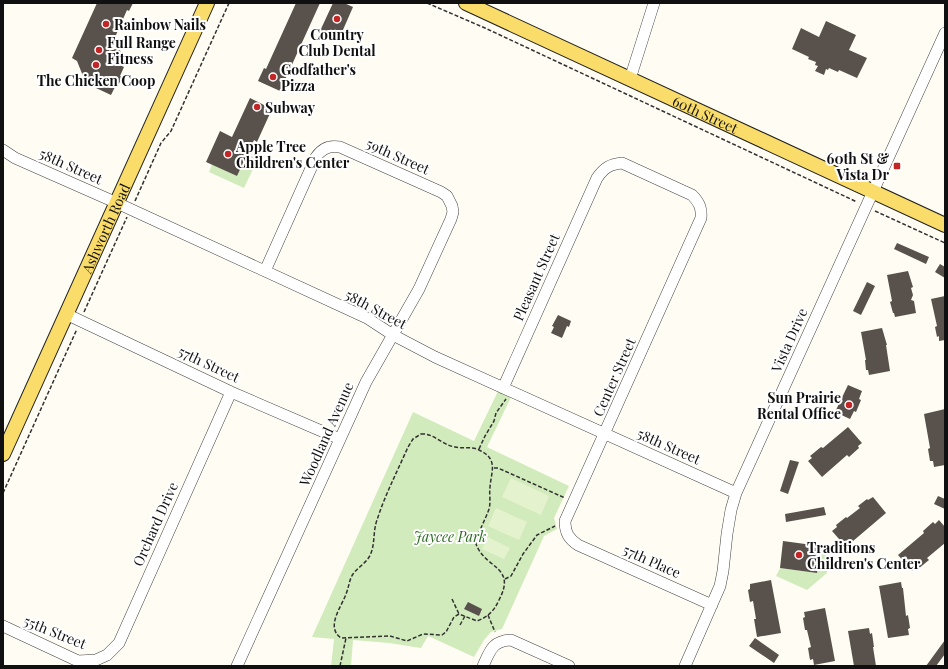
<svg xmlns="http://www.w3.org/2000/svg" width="948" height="669" viewBox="0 0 948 669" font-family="'Playfair Display',serif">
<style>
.green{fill:#d2ebbc}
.pitch{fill:#e4f2ce}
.building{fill:#59524c}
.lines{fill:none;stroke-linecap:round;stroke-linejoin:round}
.minor-casing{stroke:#434343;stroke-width:12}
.major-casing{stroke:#212121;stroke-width:16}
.path{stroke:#323232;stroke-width:1.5;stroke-dasharray:4 2;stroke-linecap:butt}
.minor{stroke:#fff;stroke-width:11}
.major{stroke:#f9dc69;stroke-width:14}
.poi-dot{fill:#c32626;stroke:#fff;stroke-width:1.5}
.labels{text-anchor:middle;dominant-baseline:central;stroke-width:4;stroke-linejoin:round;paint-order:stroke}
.poi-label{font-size:14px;font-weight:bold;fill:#101010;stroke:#fff;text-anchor:start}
.street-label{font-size:14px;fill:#101010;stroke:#fff}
.park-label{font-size:14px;font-style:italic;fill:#2b6a1f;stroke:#fff}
</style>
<rect width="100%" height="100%" fill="#fffdf3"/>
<!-- green -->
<path class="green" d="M251,145L262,150L244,188L209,172L212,164L237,176Z
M500,387L513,393L487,447L569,486L554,518L557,529L544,536L502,629L491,632L484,640L474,657L428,636L421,648L389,643L353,640L351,666H331L334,639L312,637L413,412L474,441Z
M820,546L828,547L827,573L807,590L776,576L780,568L817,573Z"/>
<!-- pitch -->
<path class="pitch" d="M511,478L549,496L541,515L502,497Z
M496,508L527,522L519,540L488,526Z
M488,537L510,548L504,559L482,549Z"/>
<!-- building -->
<path class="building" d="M97,3H133L129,11L127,10L109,51L119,48L123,58L115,63L124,67L120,76L122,77L117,88L115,87L111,95L81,81L83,76L77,61L72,58Z
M296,3H320L280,91L258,81L264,68L266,69Z
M333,3H344L353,7L339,39L320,31Z
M826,21L856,35L849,50L867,58L857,78L839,70L838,72L829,68L828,70L826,69L824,75L815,71L818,66L815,65L816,62L808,59L809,57L792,49L801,28L819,37Z
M250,98L272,109L257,142L254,140L237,176L206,162L220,131L232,137Z
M897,243L929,257L926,264L894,249Z
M940,264L945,267V278L935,272Z
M908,271L913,287L911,288L913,295L911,300L914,301L916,313L895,317L894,313H893L890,302L892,301L887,275Z
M867,282L875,286L861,315L853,311Z
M945,296V340L939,341V336L937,337L935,327L937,326L931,299Z
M558,315L571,321L569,327L567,326L562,338L551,333L554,327L552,326Z
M882,328L887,345H886L890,371L869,375L868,370H866L865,360H866L861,332Z
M848,385L862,391L859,399L861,400L856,412L854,411L850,419L835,412Z
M945,409V465L934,467L933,461H930L928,449L930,448L924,414Z
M848,427L862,443L858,446L859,448L849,457L847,455L822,477L808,461L812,458L810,456L821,447L823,448Z
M790,460L799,462L788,494L780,491Z
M938,496L945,499V509L934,504Z
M873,497L886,513L846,547L832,531L837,527L836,525L846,517L847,518L860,508L858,506L867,499L868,500Z
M824,507L826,515L786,522L785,514Z
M939,520L945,527V543L927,558L929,560L918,569L917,567L912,571L898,555L924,533L923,531L933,522L935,524Z
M783,541L820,546L817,573L780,568Z
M771,580L781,633L757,637L754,619H756L753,601L750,602L748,590L750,589V584Z
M901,582L902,588H903L906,616L908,615L910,628L908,629L909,635L888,638L879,586Z
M468,602L482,609L479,616L464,609Z
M825,608L835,661L814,665L813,659L810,660L808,648L811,647L807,630H805L803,618L805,617L804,612Z
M869,628L870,634L872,633L874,647H873L876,666H854L848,631Z
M755,638L779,655L774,663L749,646Z
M945,640V654L936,666H926Z"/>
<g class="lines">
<defs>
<path id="minor" d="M630,79L654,3
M3,150L15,158L117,203L367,318L393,335L435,357L736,493
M66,314L231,392L340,439
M503,388L597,178C604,168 610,164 622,163L692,195C699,202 702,208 701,218L565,521C565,533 569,539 578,545L712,605
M3,626L78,661L96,660L107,655L119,643L231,392
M237,666L366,382L419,289L451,219L453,212L452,206L447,196L441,192L340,147C330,145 322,148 316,157L265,271
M483,666C490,651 492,641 511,640L569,666
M685,666L720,586L723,571L727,534L731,510L736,493L945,33"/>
<g id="major">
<path id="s1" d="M466,3L945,225"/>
<path id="s2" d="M3,454L207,3"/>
</g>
</defs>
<!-- minor casing -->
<use href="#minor" class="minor-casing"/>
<!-- major casing -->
<use href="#major" class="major-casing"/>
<!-- path -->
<path class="path" d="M427,3L485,28L857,202
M135,201L161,143L171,131L229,3
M875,211L945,243
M84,312L127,217
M421,434C434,433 442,445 455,447C463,449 472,446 479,450C499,459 491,472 490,487C489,494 491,502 489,509C485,521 478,531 476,544C485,569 517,566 499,600C494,611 488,617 477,621L459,614L454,617L446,632L442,635L423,634L407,641L390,636L341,638C325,627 342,606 346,594C349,587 349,580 353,574C359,566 368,562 371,553C375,543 373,531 377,520C385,495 397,472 408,447L413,439Z
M479,449L485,436L494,421L496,413L506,399
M494,468H498L565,498
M3,493L77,329
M505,579L511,576L523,554L537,535L555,526
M452,599L459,614
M488,615L495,632
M460,625L465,616
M340,666L346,638"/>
<!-- minor -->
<use href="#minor" class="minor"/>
<!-- major -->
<use href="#major" class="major"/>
</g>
<!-- markers -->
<g class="poi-dot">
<circle cx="337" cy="19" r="4"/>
<circle cx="106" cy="24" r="4"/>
<circle cx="99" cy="50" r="4"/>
<circle cx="96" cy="65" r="4"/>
<circle cx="273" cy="77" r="4"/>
<circle cx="257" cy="107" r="4"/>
<circle cx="228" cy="154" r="4"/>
<rect x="893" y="162" width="8" height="8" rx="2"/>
<circle cx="849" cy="405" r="4"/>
<circle cx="799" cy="555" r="4"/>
</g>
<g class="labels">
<!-- poi labels -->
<g class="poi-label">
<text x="114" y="24">Rainbow Nails</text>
<text x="337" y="34" text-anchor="middle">Country<tspan x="337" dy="16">Club Dental</tspan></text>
<text x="107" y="42">Full Range<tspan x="107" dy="16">Fitness</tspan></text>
<text x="281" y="69">Godfather's<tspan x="281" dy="16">Pizza</tspan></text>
<text x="96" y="80" text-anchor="middle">The Chicken Coop</text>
<text x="265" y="107">Subway</text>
<text x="236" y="146">Apple Tree<tspan x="236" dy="16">Children's Center</tspan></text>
<text x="889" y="158" text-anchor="end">60th St &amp;<tspan x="889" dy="16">Vista Dr</tspan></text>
<text x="841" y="397" text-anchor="end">Sun Prairie<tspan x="841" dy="16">Rental Office</tspan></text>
<text x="807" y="547">Traditions<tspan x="807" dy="16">Children's Center</tspan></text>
</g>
<!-- street labels -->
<g class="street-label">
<text stroke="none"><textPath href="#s1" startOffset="264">60th Street</textPath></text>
<text transform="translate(398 156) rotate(24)">59th Street</text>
<text transform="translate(71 166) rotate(24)">58th Street</text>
<text stroke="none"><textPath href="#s2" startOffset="248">Ashworth Road</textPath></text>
<text transform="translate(536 277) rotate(-66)">Pleasant Street</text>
<text transform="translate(376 309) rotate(28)">58th Street</text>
<text transform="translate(789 340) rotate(-66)">Vista Drive</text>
<text transform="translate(209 364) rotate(25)">57th Street</text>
<text transform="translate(614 377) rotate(-66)">Center Street</text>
<text transform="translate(326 434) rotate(-66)">Woodland Avenue</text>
<text transform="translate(669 446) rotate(24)">58th Street</text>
<text transform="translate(155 524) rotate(-66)">Orchard Drive</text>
<text transform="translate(652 561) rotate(24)">57th Place</text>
<text transform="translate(55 632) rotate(22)">55th Street</text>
</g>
<!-- park labels -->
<g class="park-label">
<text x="450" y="536">Jaycee Park</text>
</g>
</g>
<!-- border -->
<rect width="948" height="669" fill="none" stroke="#101010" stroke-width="8"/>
</svg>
